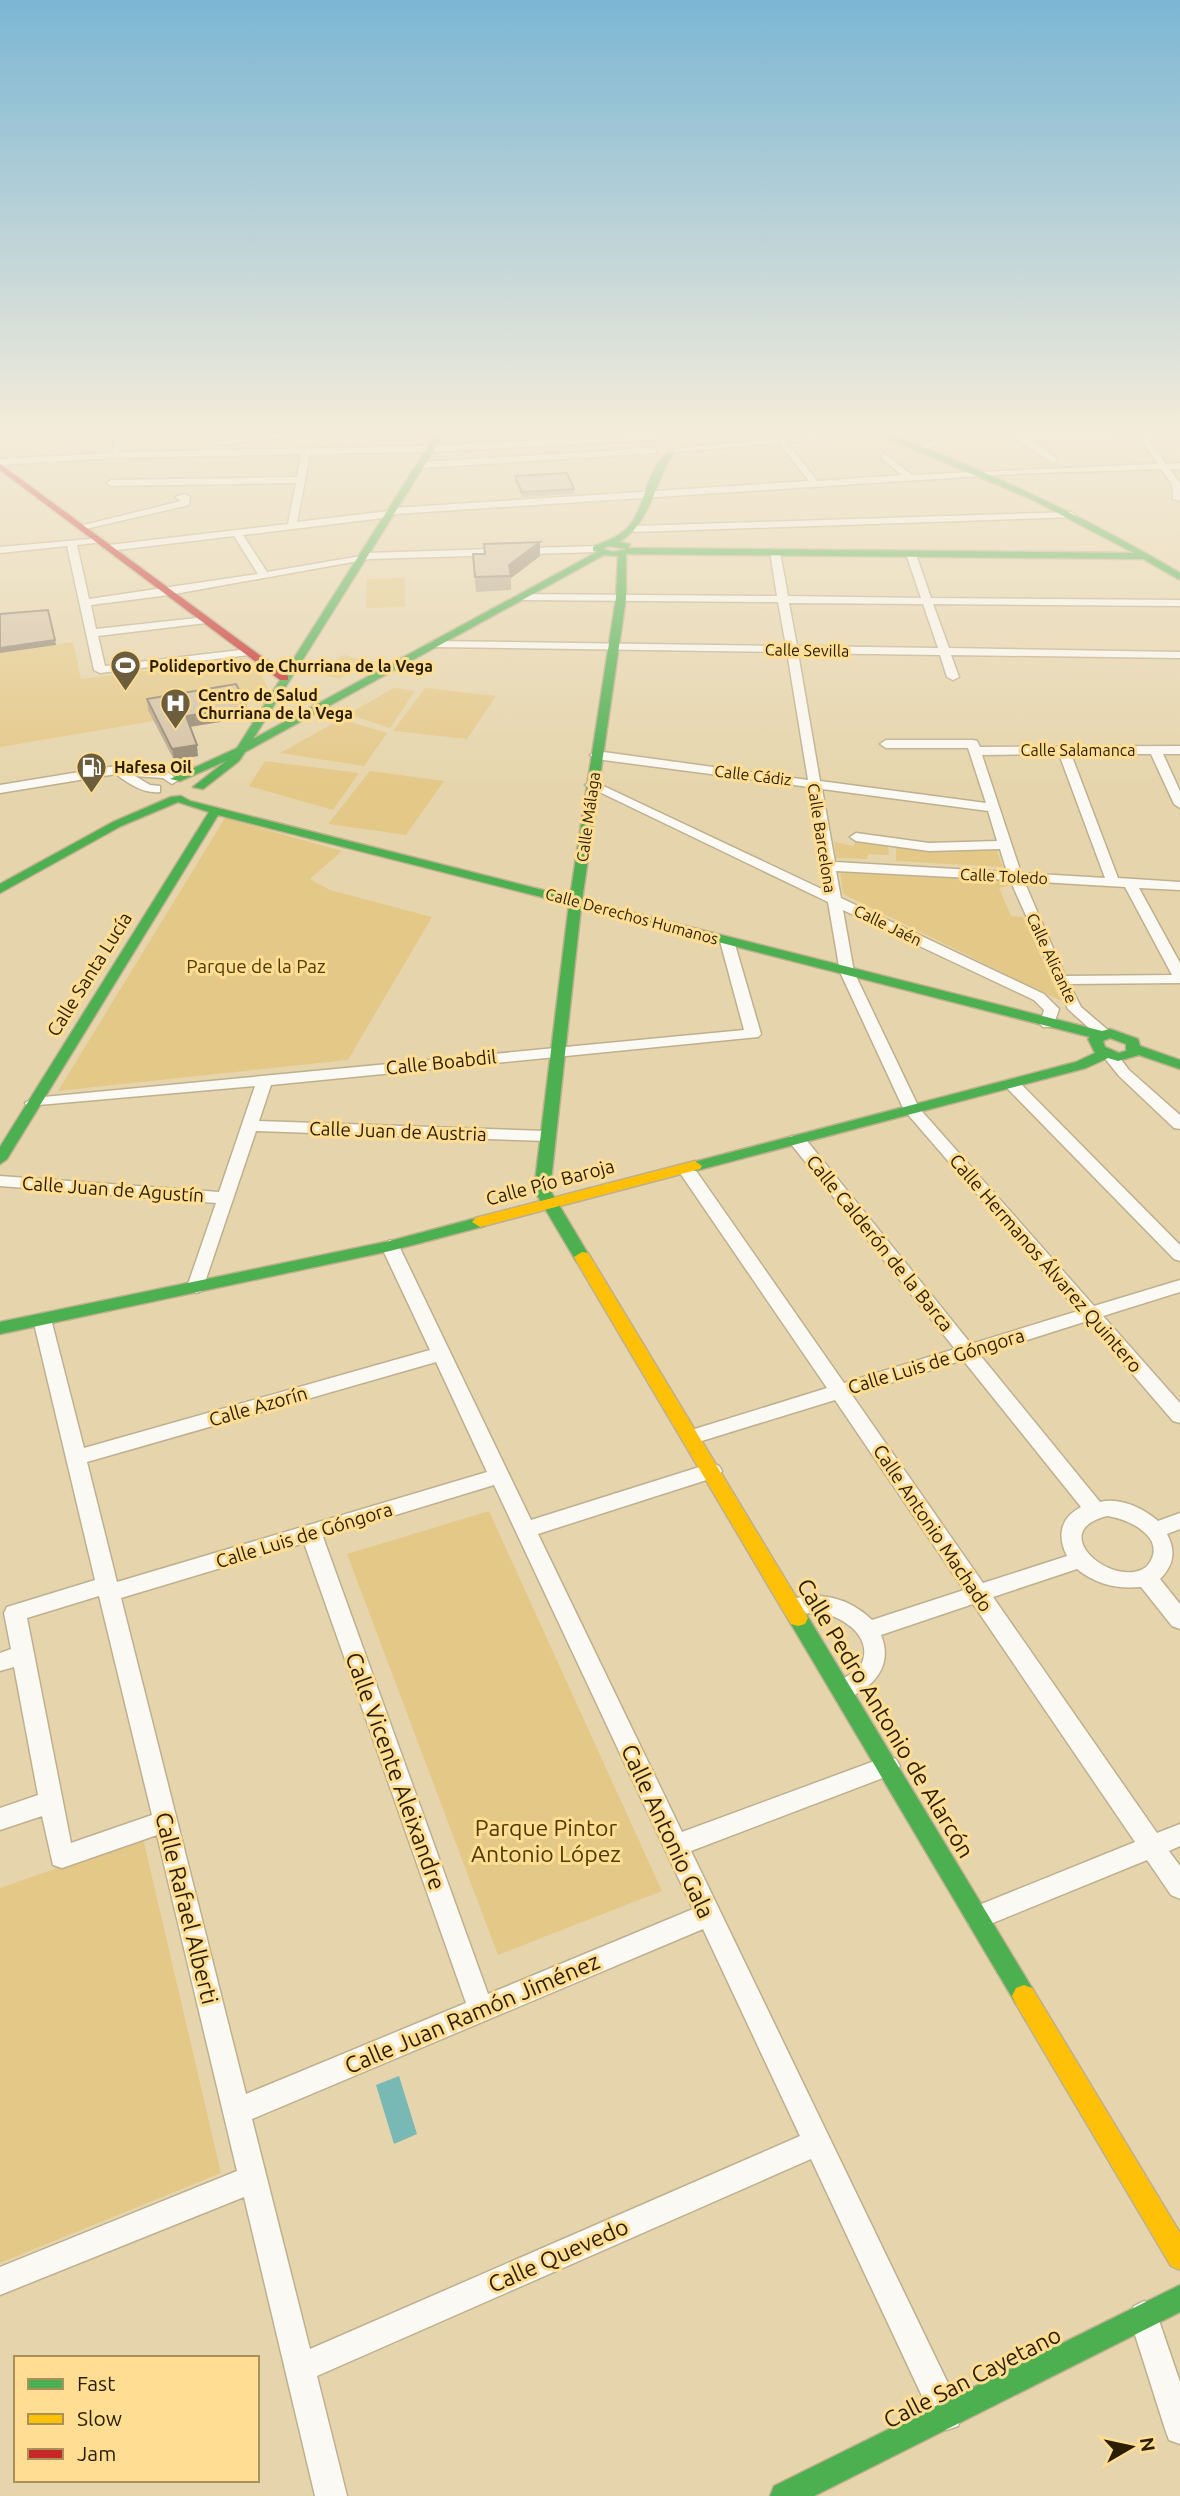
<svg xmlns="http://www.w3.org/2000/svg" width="1180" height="2496" viewBox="0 0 1180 2496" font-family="Ubuntu,sans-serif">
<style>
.green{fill:#e4c888}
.water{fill:#78b9b5}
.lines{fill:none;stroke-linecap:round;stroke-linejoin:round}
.street-casing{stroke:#beb08f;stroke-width:3}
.fast-casing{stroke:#beb08f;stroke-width:3}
.slow-casing{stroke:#beb08f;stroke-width:3}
.jam-casing{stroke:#beb08f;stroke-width:3}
.street{fill:#fbf9f3;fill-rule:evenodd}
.fast{fill:#4caf50;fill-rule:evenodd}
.slow{fill:#ffc107;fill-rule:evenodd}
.jam{fill:#c62828;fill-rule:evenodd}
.wall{fill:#b7a88f}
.shaded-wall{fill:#958874}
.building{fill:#d5c3a6;stroke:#958874;stroke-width:2}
.labels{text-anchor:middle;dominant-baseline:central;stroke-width:6;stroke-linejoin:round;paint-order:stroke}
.far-street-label{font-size:16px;fill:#2b1e00;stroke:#ffde94}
.far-poi-label{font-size:16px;font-weight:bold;fill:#2b1e00;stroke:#ffde94;text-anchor:start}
.park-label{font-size:19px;fill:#4f3a00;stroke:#ffde94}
.street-label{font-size:19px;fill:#2b1e00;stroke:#ffde94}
.near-street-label{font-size:23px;fill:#2b1e00;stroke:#ffde94}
.near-park-label{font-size:23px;fill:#4f3a00;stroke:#ffde94}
</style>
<rect width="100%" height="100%" fill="#e6d5ac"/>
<!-- green -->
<path class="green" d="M405,578V607L366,608L367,579Z
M73,642L81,679L241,659L260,673L268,688L149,710L154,721L0,747V653Z
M344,655L369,662L339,679L314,672Z
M394,688L415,691L390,728L348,714Z
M425,688L496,696L467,739L393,731Z
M341,719L387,733L364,766L280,753Z
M265,761L359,773L333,810L249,786Z
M370,771L444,781L406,835L328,824Z
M225,818L342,851L310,879L330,890L432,917L348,1060L58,1091Z
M855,841L888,846L889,855L868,854L867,859L836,858L834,842L854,846Z
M896,847L930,851L996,849L1003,867L896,861Z
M840,872L1006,881L1008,886L999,888L1011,916L1023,917L1061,1001L843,894Z
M489,1511L662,1891L498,1955L347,1554Z
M143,1838L221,2173L0,2263V1888Z"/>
<!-- water -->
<path class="water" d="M399,2076L417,2134L394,2144L376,2085Z"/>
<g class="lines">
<defs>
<path id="street" d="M118,434H126L118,452L429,446L650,434L672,436L668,439L432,452L310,454L297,522L389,511L393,508L809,481L779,443L677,452L673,449L826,434H865L788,443L817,481L902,475L881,458L884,453L912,475L1158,464L1140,439L1034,441L1057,459L1054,464L1008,434H1180V439H1149L1166,464L1180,463V469H1170L1180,483V501L1173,499L1172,485L1161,469L1012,474L395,514L391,517L243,535L267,572L361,556L366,553L596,546L601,549L596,552L369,559L169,595L91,605L96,629L206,617L211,620L206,623L98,636L105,666L249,649L254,652L249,655L100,673L94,670L67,546L0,553V547L102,538V542L77,545L89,599L258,574L234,536L109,551L104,548L109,545L288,524L296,483L111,486L107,483L111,480L297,477L301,454L113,458L0,465V459L110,453Z
M275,434H310L219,445L215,442Z
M945,434H957L925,450L918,448Z
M654,448L657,453L422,468L418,465L422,462Z
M185,494L190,497L189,505L81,530L76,527L181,501L175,497Z
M1071,512L1076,515L1074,517L635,532L630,529L635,526Z
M775,549L780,552L788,596L921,598L906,554L911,551L916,554L931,598L1180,600V606L933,604L949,648L1180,652V658L951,655L959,677L953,680L947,677L940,655L798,653L820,781L986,803L968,748H886L880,744L886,740H973L977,741L980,747L1180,746V754H1163L1180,791V808L1174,804L1151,754H1071L1118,878L1180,882V890L1139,888L1180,963V983L1069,984L1081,1007L1109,1031L1112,1034L1109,1037H1099L1068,1009L1010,880L836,871L841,898L1044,994L1059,1009L1053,1027H1043L1040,1024L1044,1010L1034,1000L843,910L854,972L919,1108L1094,1306L1180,1280V1292L1103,1316L1180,1403V1423L1173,1421L1087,1321L980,1355L1100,1502C1120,1497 1143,1508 1158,1521L1180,1513V1529L1167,1534C1176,1551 1174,1565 1160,1579L1180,1604V1629L1172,1626L1141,1587C1117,1589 1097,1585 1077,1569L993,1597L1157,1833L1180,1824V1846L1169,1851L1180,1866V1899L1171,1895L1147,1860L978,1929L969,1925L966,1917L969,1909L1135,1842L973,1604L881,1635C894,1667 872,1689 843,1700L835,1697L832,1690C838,1676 858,1676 863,1660C871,1635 841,1615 819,1613C808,1612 798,1617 786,1613L783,1607L786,1601C817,1590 849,1597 872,1620L964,1590L835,1400L692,1444L685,1442L682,1437L685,1432L827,1388L680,1173L678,1169L680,1165H692L844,1383L955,1349L791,1144L789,1140L791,1136H803L971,1344L1078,1311L904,1110L840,972L828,902L585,785L595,782L826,891L809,787L596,759L590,755L596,751L808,780L787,652L433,647L428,644L433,641L786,646L778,602L522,600L517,597L522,594L777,596L770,552ZM789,603L923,604L938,648L797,646ZM1059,754L1105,878L1021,873L982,755ZM822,789L988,811L997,841L929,843L856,833L850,837L856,841L929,851L1000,849L1007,872L835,862ZM1024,881L1125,887L1172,975L1065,976ZM963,1360L1081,1507C1060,1518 1057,1536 1067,1556L983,1583L852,1395ZM1107,1516C1125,1518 1162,1534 1152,1558C1150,1563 1146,1568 1141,1570C1107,1584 1047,1531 1107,1516Z
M116,766L166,771L178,780L172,784L163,778L135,776L150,785L160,786V792C144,794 129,784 116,774L0,793V785Z
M727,937L734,941L761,1034L758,1037L271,1085L259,1121L547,1131L555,1136L547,1141L256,1131L202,1291L196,1293L187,1287L216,1203L0,1186V1176L219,1192L255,1086L27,1106L25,1103L33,1098L744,1030L720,941Z
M1111,1051L1116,1053L1129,1070L1180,1115V1129L1174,1128L1119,1076L1103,1056Z
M1012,1079L1018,1081L1180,1245V1261L1174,1259L1006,1087L1004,1084L1006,1081Z
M390,1240L399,1246L531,1520L712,1463L719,1466L722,1471L719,1476L538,1534L682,1832L888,1756L896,1759L900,1766L896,1773L691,1851L958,2404L962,2415L958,2426L947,2430L936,2426L811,2159L317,2376L347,2496H315L244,2197L0,2295V2267L237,2171L157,1835L62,1868L53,1865L42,1816L0,1830V1808L38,1795L14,1667L0,1671V1653L11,1649L4,1613L7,1607L95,1580L33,1319L42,1313L51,1319L84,1448L430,1350L381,1246ZM436,1362L487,1472L117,1582L87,1462ZM494,1485L693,1909L488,1994L323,1537ZM304,1543L466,2003L246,2094L121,1598ZM99,1596L152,1815L71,1843L27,1618ZM703,1929L800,2136L310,2349L252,2119Z
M1144,2301L1154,2306L1180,2382V2444L1169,2440L1165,2429L1129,2316L1134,2306Z"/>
<path id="fast" d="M436,434H444L253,739L597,552L593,551V547C606,540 620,538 630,525C647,504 646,467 669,452L673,454C654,483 651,523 619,542L630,544L628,548L1134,553L1031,499L877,434H889C990,472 1087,518 1180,573V580L1143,559L626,554V598L582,900L1102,1031L1110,1029L1138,1039L1140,1046L1180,1060V1069L1139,1055L1118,1061L1108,1058L1086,1068L695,1171L690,1169L688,1166L690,1163L1076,1062L1095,1053L1088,1039L1090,1037L581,907L550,1190L590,1257L582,1262L576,1261L534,1190L569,904L218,815L7,1159L0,1164V1147L209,812L178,802L121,826L0,893V884L113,822L171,797L181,796L190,801L570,897L616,598L618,556L604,555L245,752L239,761L203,789L193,787L226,761L180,781L170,779L237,748ZM608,546L627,549L613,552L603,549ZM1110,1038L1126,1044V1051L1119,1053L1105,1047L1103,1041Z
M480,1217L488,1222L485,1226L390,1251L0,1334V1322L390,1241Z
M798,1610L805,1612L1032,1988L1036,1996L1032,2004L1024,2007L1016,2004L791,1624L788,1618L791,1612Z
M1180,2285V2312L814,2496H770L774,2486Z"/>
<path id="slow" d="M695,1161L702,1166L700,1169L480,1227L472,1222L475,1218Z
M582,1252L588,1253L805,1612L808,1618L805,1624L798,1626L791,1624L574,1257Z
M1024,1985L1032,1988L1180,2233V2270L1171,2266L1016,2004L1012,1996L1016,1988Z"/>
<path id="jam" d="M0,464L288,676V680H280L0,470Z"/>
</defs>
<!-- street casing -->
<use href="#street" class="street-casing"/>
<!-- fast casing -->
<use href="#fast" class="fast-casing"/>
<!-- slow casing -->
<use href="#slow" class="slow-casing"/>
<!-- jam casing -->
<use href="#jam" class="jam-casing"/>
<!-- street -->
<use href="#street" class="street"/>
<!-- fast -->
<use href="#fast" class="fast"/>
<!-- slow -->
<use href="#slow" class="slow"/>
<!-- jam -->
<use href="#jam" class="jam"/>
</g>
<!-- wall -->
<path class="wall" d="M515,476L574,489V494L522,497L515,481Z
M484,544L540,556L511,578V590L476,592L473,554H484Z
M147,699L248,713L244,714L245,718L190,727L198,756L174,760L148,710Z"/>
<!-- shaded-wall -->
<path class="shaded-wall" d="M540,542V556L511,578L509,565Z
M55,640L56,645L0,653V648Z
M246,703L248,713L244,714L245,718L188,727L186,716Z
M197,745L198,756L174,760L172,749Z"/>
<!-- building -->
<path class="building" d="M567,473L574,489L522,492L515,476Z
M540,542L509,565L511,576L475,577L473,554H485L484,544Z
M48,610L55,640L0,648V614Z
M236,684L246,703H241L243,707L186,716L197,745L172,749L147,699Z"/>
<!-- sky -->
<linearGradient id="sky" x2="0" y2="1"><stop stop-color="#7bb6d4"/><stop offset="0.55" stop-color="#f4ecda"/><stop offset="1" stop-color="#f4ecda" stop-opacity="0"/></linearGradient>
<rect width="1180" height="784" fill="url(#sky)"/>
<!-- icons -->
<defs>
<symbol id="stadium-pin" viewBox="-11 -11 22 30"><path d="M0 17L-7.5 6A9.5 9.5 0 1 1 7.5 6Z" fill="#6c5e3c" stroke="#ffde94"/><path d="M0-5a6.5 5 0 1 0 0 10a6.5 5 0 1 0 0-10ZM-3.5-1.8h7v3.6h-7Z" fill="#fff"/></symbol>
<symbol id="hospital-pin" viewBox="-11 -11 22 30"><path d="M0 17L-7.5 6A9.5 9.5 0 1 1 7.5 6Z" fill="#6c5e3c" stroke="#ffde94"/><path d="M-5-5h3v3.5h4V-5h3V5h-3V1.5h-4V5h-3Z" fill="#fff"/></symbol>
<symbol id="fuel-pin" viewBox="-11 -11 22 30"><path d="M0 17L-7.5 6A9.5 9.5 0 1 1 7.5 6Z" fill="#6c5e3c" stroke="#ffde94"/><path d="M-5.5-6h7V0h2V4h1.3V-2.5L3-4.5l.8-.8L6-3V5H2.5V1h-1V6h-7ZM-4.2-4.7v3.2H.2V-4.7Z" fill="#fff"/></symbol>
</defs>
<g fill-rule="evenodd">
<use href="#stadium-pin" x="108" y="648" width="35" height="47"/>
<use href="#hospital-pin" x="158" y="686" width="35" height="47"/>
<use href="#fuel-pin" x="74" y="750" width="35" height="47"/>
</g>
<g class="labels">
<!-- far-street labels -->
<g class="far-street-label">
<text transform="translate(807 650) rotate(1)">Calle Sevilla</text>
<text x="1078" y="750">Calle Salamanca</text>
<text transform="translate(753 775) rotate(7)">Calle Cádiz</text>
<text transform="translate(588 817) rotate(-82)">Calle Málaga</text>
<text transform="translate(822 838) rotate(81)">Calle Barcelona</text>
<text transform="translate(1004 876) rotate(3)">Calle Toledo</text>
<text transform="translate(632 916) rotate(15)">Calle Derechos Humanos</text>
<text transform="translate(888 925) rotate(26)">Calle Jaén</text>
<text transform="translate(1052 958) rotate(65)">Calle Alicante</text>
</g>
<!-- far-poi labels -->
<g class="far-poi-label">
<text x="149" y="666">Polideportivo de Churriana de la Vega</text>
<text x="198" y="695">Centro de Salud<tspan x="198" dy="18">Churriana de la Vega</tspan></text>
<text x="114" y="767">Hafesa Oil</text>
</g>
<!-- park labels -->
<g class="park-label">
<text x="256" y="966">Parque de la Paz</text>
</g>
<!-- street labels -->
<g class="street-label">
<text transform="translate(89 974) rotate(-58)">Calle Santa Lucía</text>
<text transform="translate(441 1062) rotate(-6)">Calle Boabdil</text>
<text transform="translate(398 1131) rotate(2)">Calle Juan de Austria</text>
<text transform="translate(550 1182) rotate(-15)">Calle Pío Baroja</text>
<text transform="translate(113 1189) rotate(4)">Calle Juan de Agustín</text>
<text transform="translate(880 1243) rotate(51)">Calle Calderón de la Barca</text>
<text transform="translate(1046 1263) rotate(49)">Calle Hermanos Álvarez Quintero</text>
<text transform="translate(936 1361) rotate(-17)">Calle Luis de Góngora</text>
<text transform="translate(258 1406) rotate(-16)">Calle Azorín</text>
<text transform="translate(933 1528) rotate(56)">Calle Antonio Machado</text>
<text transform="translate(304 1535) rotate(-17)">Calle Luis de Góngora</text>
</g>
<!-- near-street labels -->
<g class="near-street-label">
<text transform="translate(886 1718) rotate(59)">Calle Pedro Antonio de Alarcón</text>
<text transform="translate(396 1771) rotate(70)">Calle Vicente Aleixandre</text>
<text transform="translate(668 1831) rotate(65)">Calle Antonio Gala</text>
<text transform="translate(187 1908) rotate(76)">Calle Rafael Alberti</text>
<text transform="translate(472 2013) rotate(-23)">Calle Juan Ramón Jiménez</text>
<text transform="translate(558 2255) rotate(-24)">Calle Quevedo</text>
<text transform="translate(972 2377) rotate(-27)">Calle San Cayetano</text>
</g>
<!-- near-park labels -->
<g class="near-park-label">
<text x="546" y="1827">Parque Pintor<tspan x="546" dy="26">Antonio López</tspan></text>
</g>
</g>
<!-- legend -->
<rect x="14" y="2356" width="245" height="126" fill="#ffde94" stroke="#aa9159" stroke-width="2"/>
<rect x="28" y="2379" width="35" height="10" fill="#4caf50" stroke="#aa9159" stroke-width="2"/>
<text x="77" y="2391" font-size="21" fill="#2b1e00">Fast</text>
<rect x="28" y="2414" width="35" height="10" fill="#ffc107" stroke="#aa9159" stroke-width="2"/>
<text x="77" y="2426" font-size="21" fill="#2b1e00">Slow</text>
<rect x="28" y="2449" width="35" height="10" fill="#c62828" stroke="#aa9159" stroke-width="2"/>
<text x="77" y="2461" font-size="21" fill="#2b1e00">Jam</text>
<!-- north arrow -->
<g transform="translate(1131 2447) rotate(81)" stroke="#ffde94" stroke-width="5" paint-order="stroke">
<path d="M0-5L12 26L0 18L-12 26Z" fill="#2b1e00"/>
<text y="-10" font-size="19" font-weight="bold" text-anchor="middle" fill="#2b1e00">N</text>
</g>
</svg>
